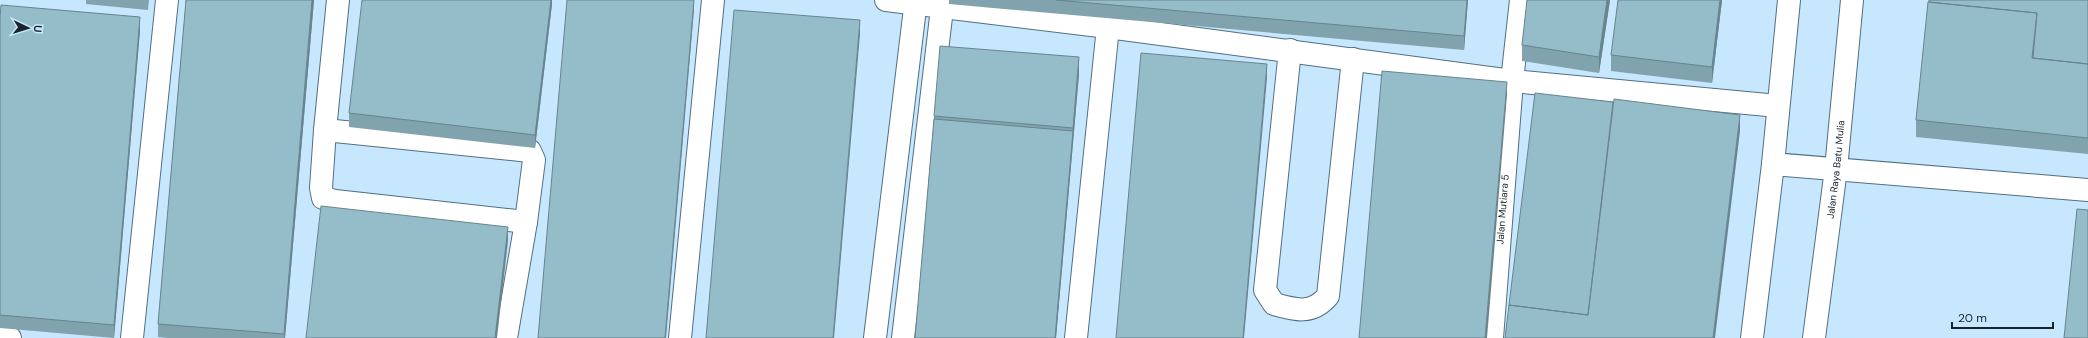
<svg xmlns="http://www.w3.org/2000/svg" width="2088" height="338" viewBox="0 0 2088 338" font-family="'DM Sans',sans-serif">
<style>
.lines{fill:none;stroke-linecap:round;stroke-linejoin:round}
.minor-casing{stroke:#526f82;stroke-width:24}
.minor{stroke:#fff;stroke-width:22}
.wall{fill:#80a3ad}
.shaded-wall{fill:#68848d}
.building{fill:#95bdc9;stroke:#68848d}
.labels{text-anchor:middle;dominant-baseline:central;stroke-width:3;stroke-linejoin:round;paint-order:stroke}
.street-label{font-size:10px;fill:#18242c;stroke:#c6e7fd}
</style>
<rect width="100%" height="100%" fill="#c6e7fd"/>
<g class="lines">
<defs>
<g id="minor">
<path d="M338,0L325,130L321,188L323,198L335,201L526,222"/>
<path d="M886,0L1108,27L1512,81L1778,106"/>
<path d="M1290,50L1265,290L1274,304C1295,310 1312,315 1328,296L1353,59"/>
<path d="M325,130L530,151L534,160L526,222L506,338"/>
<path d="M1773,164L2088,190"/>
<path d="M0,336L10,338"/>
<path d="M132,338L167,0"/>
<path d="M680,338L713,0"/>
<path d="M875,338L916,0"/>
<path d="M903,338L943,0"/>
<path d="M1076,338L1108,27"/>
<path id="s1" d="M1492,338L1512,81L1521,0"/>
<path d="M1752,338L1773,164L1789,0"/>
<path id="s2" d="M1814,338L1836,169L1852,0"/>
</g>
</defs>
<!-- minor casing -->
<use href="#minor" class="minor-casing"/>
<!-- minor -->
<use href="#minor" class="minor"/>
</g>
<!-- wall -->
<path class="wall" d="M86,0H149L148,10L86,4Z
M186,0H314L285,338H167L158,337V324Z
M552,0V4L535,148L349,127V113Z
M949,0H1468L1464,50L949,4Z
M1527,0H1610L1599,73L1522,61V45Z
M1722,0L1712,83L1611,71V55Z
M2088,0V154L1916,137V120Z
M0,18L140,30L114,338L0,328Z
M1079,74L1056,338H915L934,116Z"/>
<!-- shaded-wall -->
<path class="shaded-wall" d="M312,0H314L285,338H284Z
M551,0H552V4L535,148V135Z
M694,0V10L666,338H665Z
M1467,0H1468L1464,50V36Z
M1607,0H1610L1599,73V57Z
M1720,0H1722L1712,83V67Z
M140,17V30L114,338V325Z
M860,20V34L834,338H833Z
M1079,57V74L1056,338H1055Z
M1267,64V78L1244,338H1243Z
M1507,82V95L1487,338H1485Z
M1740,115V131L1715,338H1713Z
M508,227V241L497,338H495Z"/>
<!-- building -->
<path class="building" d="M186,0H312L284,334L158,324Z
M362,0H551L535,135L349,113Z
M567,0H694L665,338H538Z
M1056,0H1467L1464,36Z
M1527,0H1607L1599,57L1522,45Z
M1618,0H1720L1712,67L1611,55Z
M1929,0H2088V64L2033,58L2037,13L1929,2Z
M1928,2L2037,13L2032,58L2088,64V138L1916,120Z
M1,5L140,17L114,325L0,315V18Z
M734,10L860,20L833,338H706Z
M940,46L1079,57L1073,128L934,116Z
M1141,53L1267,64L1243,338H1116Z
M1382,71L1507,82L1485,338H1359Z
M1535,93L1613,102L1588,315L1509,305Z
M1614,99L1740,115L1713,338H1505L1509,305L1588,315Z
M934,119L1073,131L1055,338H915Z
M321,206L508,227L495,338H306Z
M2077,209L2088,210V338H2064Z"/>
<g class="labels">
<!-- street labels -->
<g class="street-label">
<text stroke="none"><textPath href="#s2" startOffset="170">Jalan Raya Batu Mulia</textPath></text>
<text stroke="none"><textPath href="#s1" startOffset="129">Jalan Mutiara 5</textPath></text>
</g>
</g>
<!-- north arrow -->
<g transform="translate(28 28) rotate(94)" stroke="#c6e7fd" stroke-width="3" paint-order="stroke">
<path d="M0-3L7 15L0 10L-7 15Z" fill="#18242c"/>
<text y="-6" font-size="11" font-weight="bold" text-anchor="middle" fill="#18242c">U</text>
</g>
<!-- scale -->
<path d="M1952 322v6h101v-6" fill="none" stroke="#18242c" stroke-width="2"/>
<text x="1958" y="322" font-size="12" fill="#18242c" stroke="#c6e7fd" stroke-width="3" paint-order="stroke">20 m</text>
</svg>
